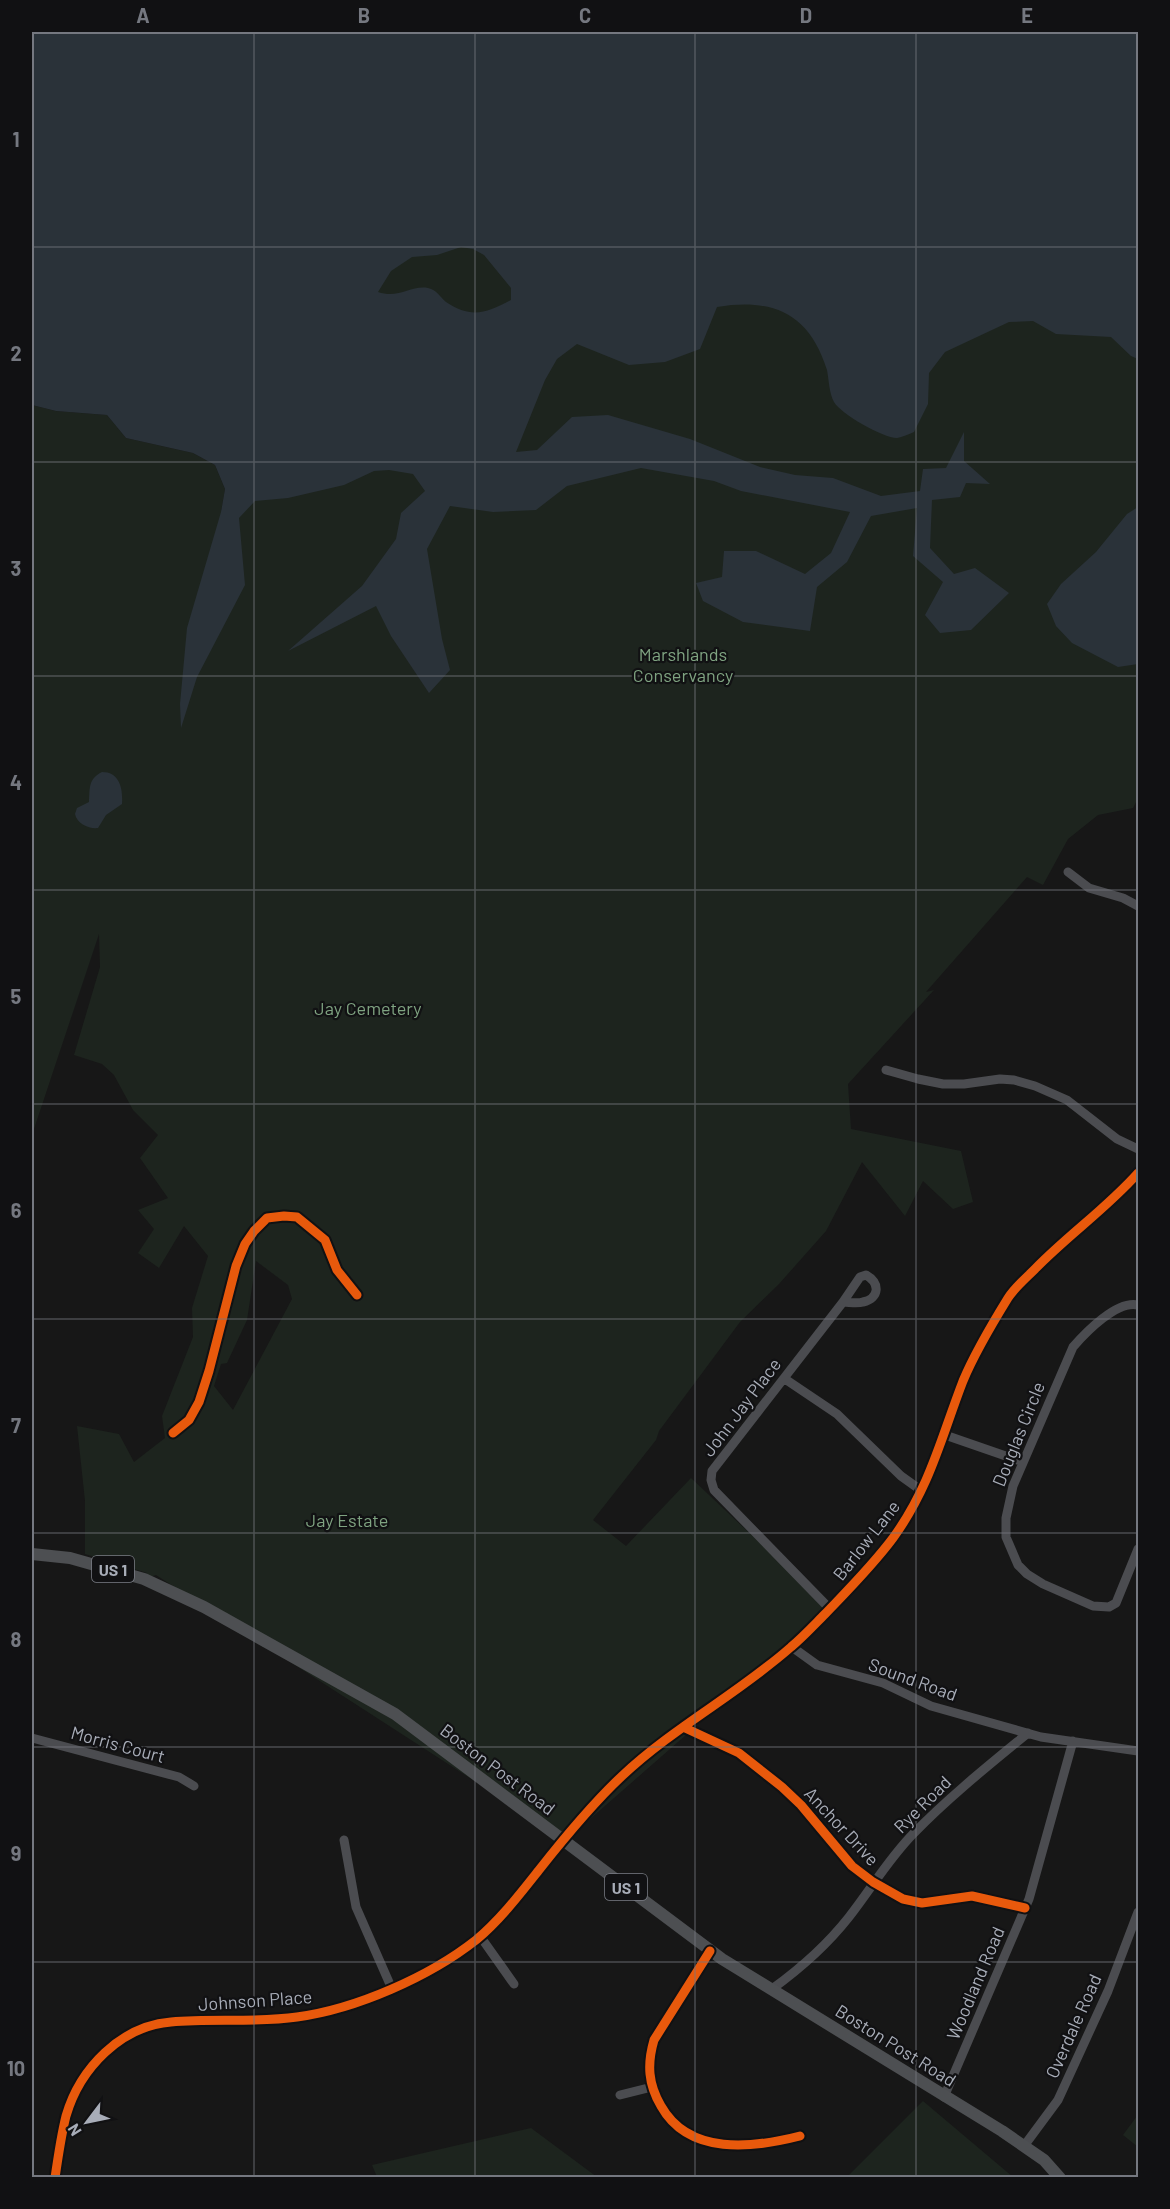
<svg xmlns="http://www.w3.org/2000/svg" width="1170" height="2209" viewBox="0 0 1170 2209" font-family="Barlow,sans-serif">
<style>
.green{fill:#1d241e;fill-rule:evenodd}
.water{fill:#2a3239;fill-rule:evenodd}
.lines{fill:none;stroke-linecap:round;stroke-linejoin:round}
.minor{stroke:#4b4c50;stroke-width:9}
.major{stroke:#4d4f52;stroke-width:12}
.cycleway-casing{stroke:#111113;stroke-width:13}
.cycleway{stroke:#e8590c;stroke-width:9}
.grid{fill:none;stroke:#757880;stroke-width:1.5;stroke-opacity:0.55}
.labels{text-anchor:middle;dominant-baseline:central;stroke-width:4.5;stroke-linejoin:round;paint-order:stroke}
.shield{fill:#111113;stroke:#7b7e86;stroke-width:1.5}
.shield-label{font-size:16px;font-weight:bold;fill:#a8adb8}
.park-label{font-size:18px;fill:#7fa381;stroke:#111113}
.street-label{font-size:18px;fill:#a8adb8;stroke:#111113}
.neatline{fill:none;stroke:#757880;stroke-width:2}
.grid-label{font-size:20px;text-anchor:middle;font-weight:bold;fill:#757880}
</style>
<rect width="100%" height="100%" fill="#171717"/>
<!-- green -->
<path class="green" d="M433,241L1138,275V798L1133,808L1098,815L1068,839L1043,885L1027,877L926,992L934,990L848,1084L851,1129L961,1151L973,1202L953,1209L923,1181L905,1216L862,1162L826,1231L779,1284L740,1322L659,1431L656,1440L593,1520L626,1546L691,1478L830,1609L558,1847L563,1840L544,1826L156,1575L144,1579L147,1573L85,1554V1501L77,1426L119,1434L134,1462L165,1438L162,1416L193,1337L192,1308L208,1256L184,1226L159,1268L138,1253L154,1229L138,1210L168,1198L140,1158L158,1135L133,1110L114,1075L102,1064L74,1055L100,967L99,934L32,1135V405L56,411L107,415L126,438L193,453L215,465L225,489L221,512L282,332ZM256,1261L288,1285L292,1299L233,1410L214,1386L221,1364L227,1363L247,1320Z
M923,2101L1013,2177H847Z
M1137,2116L1138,2117V2147L1123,2135Z
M531,2128L597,2177H377L372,2165Z"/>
<!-- water -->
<path class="water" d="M32,32H1138V359L1131,356L1111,337L1056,334L1033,321L1009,322L945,352L929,373L928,404L914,432C909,434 902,437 897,438C883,438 841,414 834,402C829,393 829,380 827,370C809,313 773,298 717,307L700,349L665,362L629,365L577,344L557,359L545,380L516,452L537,450L572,417L608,415L690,439L760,467L795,475L833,478L881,496L920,491L923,469L946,468L964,432V461L990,484L966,483L960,497L932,500L930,548L954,574L975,568L1009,593L971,630L940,633L925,615L943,582L913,556L917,508L871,516L847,562L817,587L810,631L743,622L703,601L696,583L722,577L724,551H756L805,574L831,553L850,512L741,491L714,481L641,468L567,486L536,510L493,512L450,506L427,549L442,639L450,670L429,693L391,636L376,606L288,651L362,586L396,539L401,513L425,491L413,474L389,470L374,471L344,485L288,498L255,501L239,518L245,585L197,677L181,728L180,704L187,628L221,512L225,489L215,465L193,453L126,438L107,415L56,411L32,405ZM461,247L473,249L484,255L511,288V300C487,313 471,319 446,302C439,296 437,290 428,288C411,285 399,299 378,292L391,271L412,257L437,255Z
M1138,507V664L1118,667L1072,643L1056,626L1047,604L1061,584L1096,552L1127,514Z
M102,772C120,772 123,789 122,804L106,815L98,828C89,829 77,824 75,814L77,808L89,802C90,788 88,779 102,772Z"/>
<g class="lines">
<!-- minor -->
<path class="minor" d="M1068,872L1089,888L1123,898L1138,906
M886,1070L918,1079L943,1084H964L1000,1079L1014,1080L1035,1086L1067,1100L1117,1139L1138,1149
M866,1275C880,1283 880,1298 863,1302C857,1304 849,1302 843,1302L860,1277Z
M1138,1305C1117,1300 1086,1332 1073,1347L1013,1486L1006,1518V1537L1018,1565L1027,1574L1043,1584L1093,1606L1109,1607L1116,1603L1138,1549
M785,1379L837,1414L901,1476L922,1491
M173,1433L189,1420L199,1402L209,1371L236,1266L245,1244L254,1231L267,1218L284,1216L297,1217L325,1240L337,1270L357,1295
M945,1435L1023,1462
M830,1609L714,1490L711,1480L712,1471L843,1302
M792,1647L817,1665L883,1683L931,1706L1041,1737L1138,1751
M683,1727L739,1753L782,1787L801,1805L852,1866L873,1882L903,1899L922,1903L972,1896L1025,1908
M32,1738L179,1777L194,1786
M344,1840L356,1907L392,1989
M480,1936L514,1984
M710,1951L654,2040C647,2064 648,2084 661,2106C689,2156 753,2148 800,2136
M772,1989C801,1968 827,1945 849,1917C871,1889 889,1858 914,1833C949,1797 989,1765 1028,1733
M620,2095L652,2087
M944,2097L1029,1899L1073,1741
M1024,2146L1058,2100L1108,1991L1138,1912
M55,2178C58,2157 61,2136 66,2116C80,2068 121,2026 171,2022C213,2018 256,2023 297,2017C356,2009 429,1977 476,1940C500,1920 520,1894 539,1870C565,1837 592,1804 622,1776C674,1727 738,1694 791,1647C803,1637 814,1625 825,1614C848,1590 873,1565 893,1538C930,1487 941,1438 963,1381C975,1352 992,1324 1008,1298C1015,1287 1026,1278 1035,1269C1068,1235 1107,1208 1138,1173"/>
<!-- major -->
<path class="major" d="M32,1554L70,1558L144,1579L204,1607L395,1714L722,1959L1002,2131L1044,2160L1060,2178"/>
<defs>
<path id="cycleway" d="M173,1433L189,1420L199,1402L209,1371L236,1266L245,1244L254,1231L267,1218L284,1216L297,1217L325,1240L337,1270L357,1295
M683,1727L739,1753L782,1787L801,1805L852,1866L873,1882L903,1899L922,1903L972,1896L1025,1908
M710,1951L654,2040C647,2064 648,2084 661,2106C689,2156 753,2148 800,2136
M55,2178C58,2157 61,2136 66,2116C80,2068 121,2026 171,2022C213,2018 256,2023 297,2017C356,2009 429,1977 476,1940C500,1920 520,1894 539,1870C565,1837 592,1804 622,1776C674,1727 738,1694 791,1647C803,1637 814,1625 825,1614C848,1590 873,1565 893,1538C930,1487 941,1438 963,1381C975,1352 992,1324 1008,1298C1015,1287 1026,1278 1035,1269C1068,1235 1107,1208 1138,1173"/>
</defs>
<!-- cycleway casing -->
<use href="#cycleway" class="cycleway-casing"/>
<!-- cycleway -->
<use href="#cycleway" class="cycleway"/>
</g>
<!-- grid -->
<path class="grid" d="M254,32V2178M475,32V2178M695,32V2178M916,32V2178M32,247H1138M32,462H1138M32,676H1138M32,890H1138M32,1104H1138M32,1319H1138M32,1533H1138M32,1747H1138M32,1962H1138"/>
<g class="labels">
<!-- shield labels -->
<g class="shield">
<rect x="92" y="1556" width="42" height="26" rx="4.5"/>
<rect x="605" y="1874" width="42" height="26" rx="4.5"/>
</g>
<g class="shield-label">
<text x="113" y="1569">US 1</text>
<text x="626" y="1887">US 1</text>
</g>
<!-- park labels -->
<g class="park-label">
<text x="683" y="654">Marshlands<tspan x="683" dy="21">Conservancy</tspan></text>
<text x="368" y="1008">Jay Cemetery</text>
<text x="347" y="1520">Jay Estate</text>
</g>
<!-- street labels -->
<g class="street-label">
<text transform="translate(741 1407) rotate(-53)">John Jay Place</text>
<text transform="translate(1018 1434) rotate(-68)">Douglas Circle</text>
<text transform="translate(866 1540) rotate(-52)">Barlow Lane</text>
<text transform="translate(913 1679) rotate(20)">Sound Road</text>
<text transform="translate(118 1744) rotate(15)">Morris Court</text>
<text transform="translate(498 1769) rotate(37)">Boston Post Road</text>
<text transform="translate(922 1804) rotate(-45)">Rye Road</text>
<text transform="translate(842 1826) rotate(47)">Anchor Drive</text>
<text transform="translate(975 1983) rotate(-67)">Woodland Road</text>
<text transform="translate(255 2000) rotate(-4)">Johnson Place</text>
<text transform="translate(1073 2026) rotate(-66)">Overdale Road</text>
<text transform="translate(896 2045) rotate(32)">Boston Post Road</text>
</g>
</g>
<!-- border -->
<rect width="1170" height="2209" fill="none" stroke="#111113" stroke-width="66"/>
<!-- north arrow -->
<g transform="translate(87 2122) rotate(238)" stroke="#111113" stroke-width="4.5" paint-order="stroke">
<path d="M0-4.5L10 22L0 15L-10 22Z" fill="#a8adb8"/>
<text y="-9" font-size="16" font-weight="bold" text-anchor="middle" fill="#a8adb8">N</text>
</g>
<rect x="33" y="33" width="1104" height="2143" class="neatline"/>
<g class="grid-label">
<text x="143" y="23">A</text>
<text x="364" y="23">B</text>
<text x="585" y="23">C</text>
<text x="806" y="23">D</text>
<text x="1027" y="23">E</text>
<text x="16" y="147">1</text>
<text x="16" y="361">2</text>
<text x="16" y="576">3</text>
<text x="16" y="790">4</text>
<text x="16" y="1004">5</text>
<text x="16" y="1218">6</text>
<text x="16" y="1433">7</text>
<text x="16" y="1647">8</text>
<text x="16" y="1861">9</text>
<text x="16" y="2076">10</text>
</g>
</svg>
